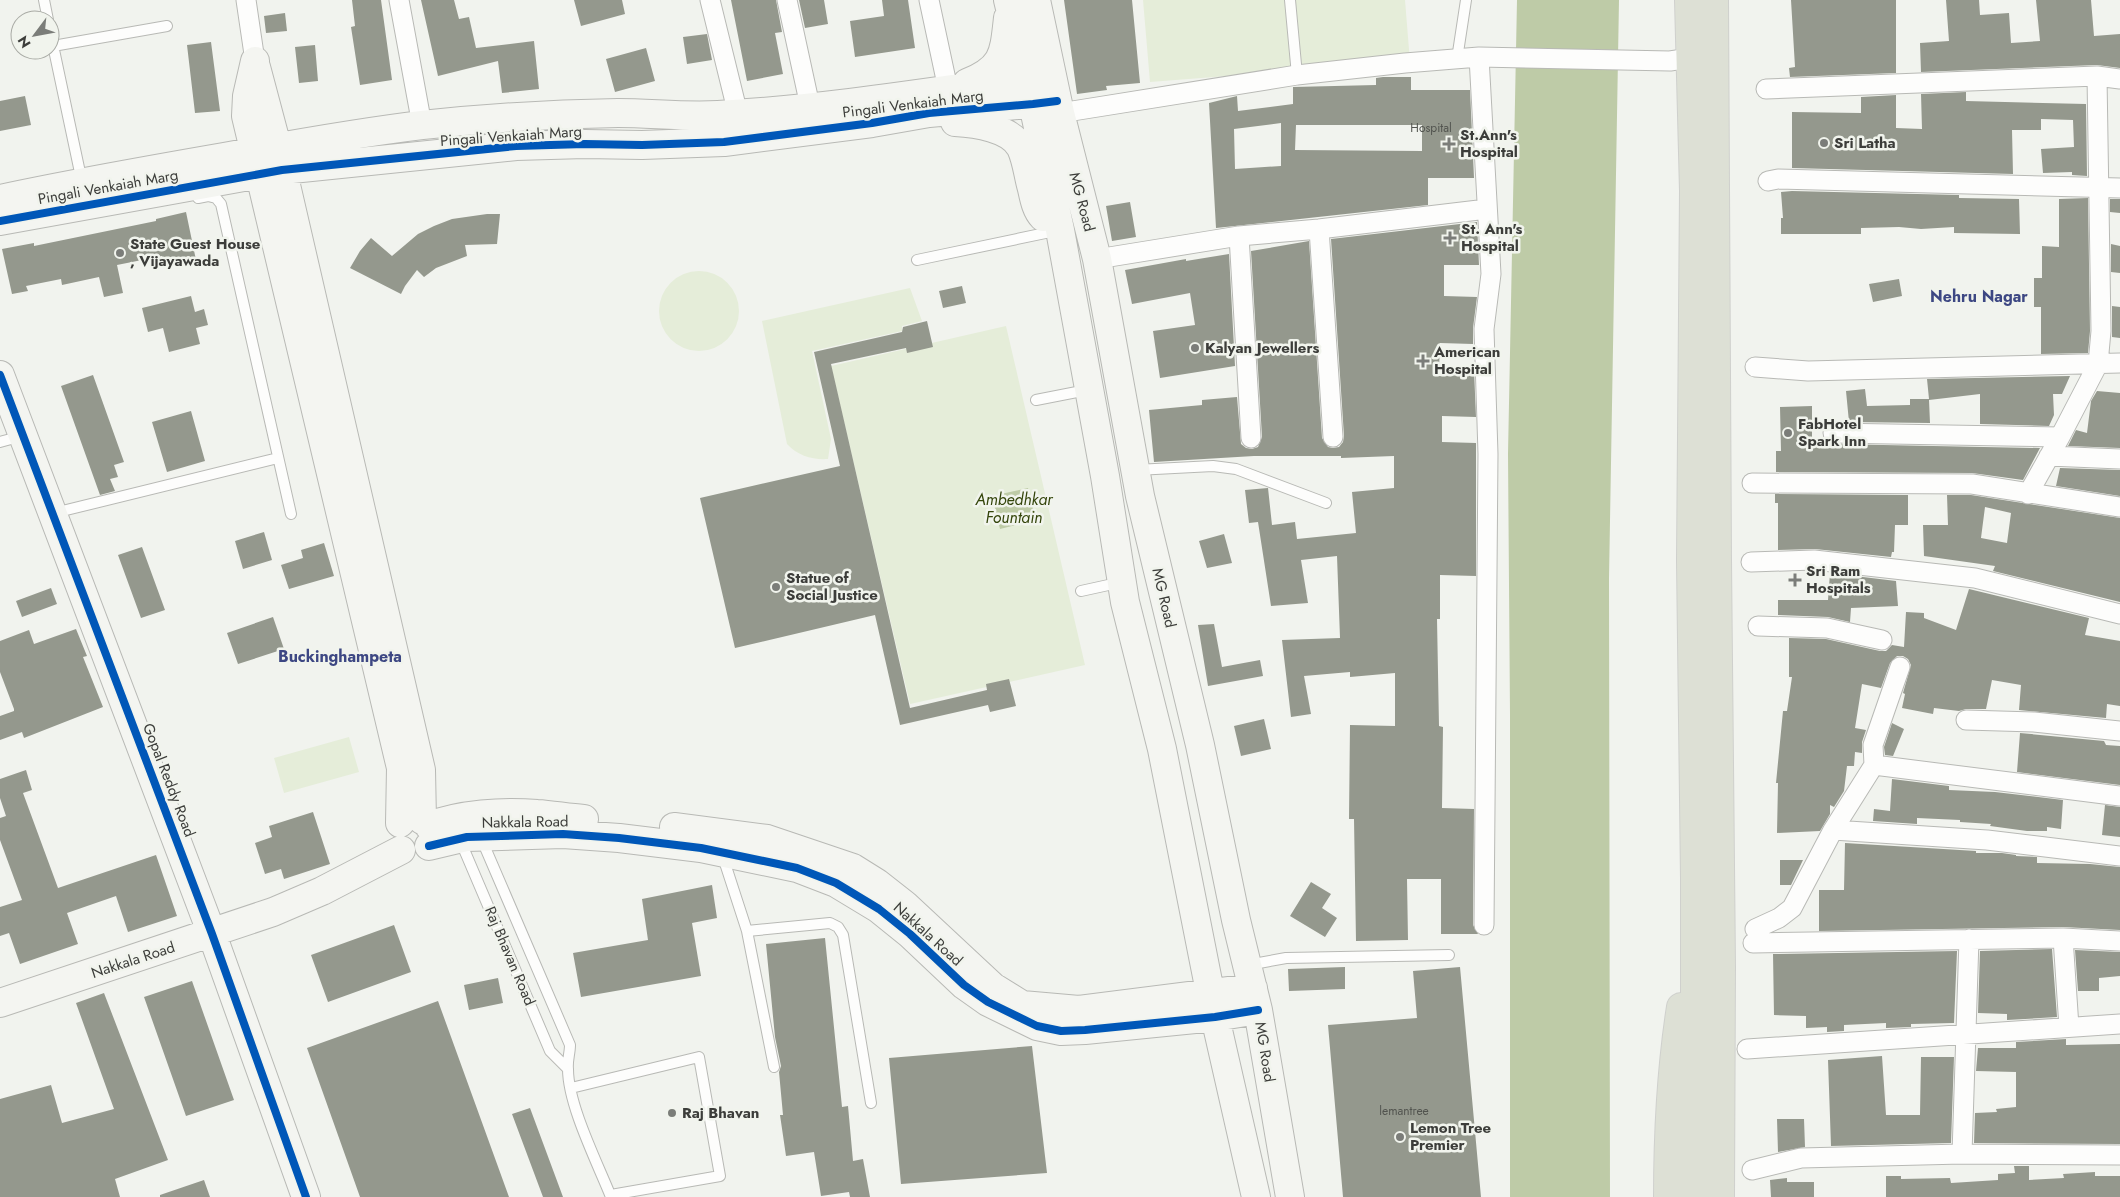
<svg xmlns="http://www.w3.org/2000/svg" width="2120" height="1197" viewBox="0 0 2120 1197" font-family="Jost,sans-serif">
<style>
.green{fill:#e5edd9}
.water{fill:#becba7}
.building{fill:#94988d;fill-rule:evenodd}
.lines{fill:none;stroke-linecap:round;stroke-linejoin:round}
.lane-casing{stroke:#b8b9b5;stroke-width:12}
.street-casing{stroke:#b8b9b5;stroke-width:21}
.secondary-casing{stroke:#b8b9b5;stroke-width:30}
.highway-casing{stroke:#cfd0cd;stroke-width:30}
.lane{stroke:#fdfdfc;stroke-width:10}
.street{stroke:#fdfdfc;stroke-width:19}
.secondary{stroke:#f4f5f1;stroke-width:28}
.highway{stroke:#dde0d5;stroke-width:28}
.cycleway-casing{stroke:#f1f4ed;stroke-width:11}
.cycleway{stroke:#0057b8;stroke-width:8}
.poi-dot{fill:#7b7d79;stroke:#f1f4ed;stroke-width:2}
.labels{text-anchor:middle;dominant-baseline:central;stroke-width:5;stroke-linejoin:round;paint-order:stroke}
.number-label{font-size:12px;fill:#52544f}
.street-label{font-size:15px;fill:#3c3d3a;stroke:#f1f4ed}
.poi-label{font-size:15px;font-weight:bold;fill:#3c3d3a;stroke:#f1f4ed;text-anchor:start}
.neighbourhood-label{font-size:16px;font-weight:bold;fill:#3d4783;stroke:#f1f4ed}
.water-label{font-size:16px;font-style:italic;fill:#34450b;stroke:#f1f4ed}
</style>
<rect width="100%" height="100%" fill="#f1f3ee"/>
<!-- green -->
<path class="green" d="M1143,0H1405L1410,62L1150,82Z
M659 311a40 40 0 1 1 80 0a40 40 0 1 1-80 0Z
M910,288L922,321L902,326V331L812,351L831,439L828,459C813,460 798,456 787,444L762,321Z
M1006,326L1085,665L910,704L831,366Z
M349,737L359,772L284,793L274,758Z"/>
<!-- water -->
<path class="water" d="M1517,0H1619L1609,579L1610,1197H1510V714L1508,454Z
M1028,488L1036,520L1000,529L992,496Z"/>
<!-- building -->
<path class="building" d="M352,0H381L392,80L360,85L351,27L355,26Z
M421,0H454L459,19L469,17L476,48L534,41L539,89L502,93L498,61L438,76Z
M574,0H622L625,14L581,26Z
M731,0H776L782,32L775,33L783,74L747,81Z
M799,0H824L828,24L805,28Z
M882,0H908L915,48L855,57L850,21L884,16Z
M1064,0H1132L1140,83L1106,86L1107,90L1077,94Z
M1791,0H1896V73L1790,77L1789,68L1795,67Z
M1946,0H1979L1980,15L2009,13L2011,43L2040,41L2036,0H2091L2094,36L2120,34V68L2097,65L1921,72L1920,43L1949,41Z
M285,13L287,31L266,33L264,16Z
M707,34L712,60L687,64L683,37Z
M211,42L220,111L195,113L187,45Z
M315,45L318,81L299,83L295,47Z
M646,48L655,81L615,92L606,59Z
M1383,77H1411V90H1470L1474,178H1428V205L1216,228L1209,103L1237,96L1238,111L1293,104V87L1376,85V78ZM1281,123V166L1235,169L1234,129ZM1296,125H1422V151L1295,150Z
M1966,92V101L2086,104L2087,176L2072,175V172L2043,173L2041,149L2074,147L2073,120L2041,119V130H2012L2013,174L1792,168V112L1861,113V97L1896,95V128L1922,129L1921,94Z
M25,96L31,125L0,131V101Z
M1792,191L1959,195V198L2019,199L2020,234L1954,233V227L1921,229L1899,227L1861,228V234H1781V218H1783L1781,192Z
M2088,198L2090,331L2088,353L2041,354V307H2034V278H2042V246L2059,247V199Z
M2110,199H2120V213L2110,212Z
M1130,202L1136,237L1112,241L1106,206Z
M186,212L196,260L164,266L162,256L117,265L123,293L104,297L99,277L62,285L61,279L26,286L28,291L12,294L2,249L34,243V246L156,221V219Z
M487,214H500L497,244L465,245L467,256L436,268L424,277L417,270L405,286L401,294L350,268L360,251L371,238L392,256L418,234L434,226L452,219Z
M1477,222L1479,265H1444V296L1477,297L1473,328V344L1440,343L1439,369L1474,370L1476,417L1442,416V442L1476,443V576L1440,575V619H1437L1439,726L1443,727L1442,808L1474,809L1473,925L1478,934H1441V879H1407L1408,940L1356,941L1354,819H1349L1350,725L1395,726V673L1350,677V672L1304,676L1311,714L1291,717L1282,640L1340,638L1337,556L1301,560L1308,603L1271,606L1258,522L1249,523L1245,490L1268,488L1272,525L1295,522L1297,539L1356,533L1352,492L1394,488V456L1341,458V456H1254L1154,462L1149,410L1202,405V400L1237,397L1241,444L1246,448L1252,449L1258,447L1262,437L1251,251L1309,241L1322,438L1328,447L1333,448L1339,447L1343,442L1344,436L1331,239Z
M2111,244L2120,246V273L2111,272Z
M1229,254L1235,366L1160,378L1153,331L1195,325L1190,293L1132,304L1125,270L1186,259V261Z
M1899,279L1902,296L1873,302L1869,284Z
M962,286L966,303L943,308L939,291Z
M191,296L195,312L204,309L208,325L196,328L200,344L169,352L163,328L148,332L142,308Z
M2112,306L2120,307V338L2112,337Z
M927,321L933,347L907,353L906,348L831,364L910,708L987,690L986,684L1009,679L1016,706L990,712L988,705L900,725L875,615L735,648L700,498L840,466L814,352L902,332L903,327Z
M93,375L124,462L114,465L118,477L110,479L115,491L100,495L61,386Z
M2070,376L2062,394H2053L2054,415L2049,426L1980,424V394L1929,400L1930,423L1849,422L1846,391L1865,389L1867,406L1910,405V399H1929L1927,379Z
M2097,391L2120,393V448L2068,446L2076,430L2087,433L2091,401Z
M1812,406V442H1826L1833,444L2040,448L2023,480L1972,473L1776,472V451H1781L1780,407Z
M191,411L205,461L167,472L152,422Z
M2060,468L2120,470V496L2056,486Z
M1775,494L1908,495V525H1895L1894,552H1892L1891,557L1815,549L1778,550V503H1775Z
M1947,495H1971L2120,518V602L1993,571L1995,566L1924,556L1923,525H1948ZM1985,507L2011,513L2007,543L1981,538Z
M264,532L272,560L243,569L235,541Z
M1224,534L1232,563L1207,568L1199,541Z
M324,543L334,576L289,589L281,565L303,558L301,550Z
M142,547L165,610L141,618L118,555Z
M1830,573L1896,581L1898,606L1851,608L1850,622L1828,617L1778,615V600H1828Z
M51,588L57,604L22,617L16,601Z
M1969,589L2089,618L2085,635L2120,641V706L2107,704L2106,718L2019,710L2021,685L1992,680L1986,709H1966L1959,711L1934,708L1933,714L1902,708L1905,694L1903,693L1911,665L1908,659L1903,656H1897L1890,663L1881,688L1862,684L1855,728L1866,730L1862,742V753L1855,752L1854,766H1847L1844,791L1834,807L1830,805V814L1820,831L1777,833L1778,783H1776L1783,711H1787L1792,677H1789V638L1826,639L1880,651H1886L1892,645L1904,647L1906,612L1924,613V618L1956,630Z
M273,617L284,649L238,664L227,633Z
M1214,624L1222,667L1260,660L1263,676L1208,686L1198,625Z
M76,629L87,656L83,657L103,707L24,738L22,732L0,740V716L14,711V709L0,672V641L29,630L34,644Z
M1264,719L1271,749L1241,756L1234,726Z
M1892,723L1904,729L1893,756L1885,755L1884,747Z
M2020,733L2104,741L2106,745L2120,746V785L2017,772Z
M26,770L32,790L23,793L58,888L156,855L177,916L128,932L116,896L67,913L78,944L20,964L9,933L0,936V907L22,900L0,840V818L6,816L0,798V779Z
M1892,779L1949,786V790L1995,792L2063,800L2061,829L2047,827V831H2027L1990,826L1991,824L1960,822V820L1917,818V824L1873,821L1874,809L1890,811Z
M2105,805L2120,807V837L2102,835Z
M313,812L330,864L284,879L281,869L265,874L255,843L272,837L269,826Z
M1845,843L1976,851V853H2002L2016,855V856L2037,857V863L2090,864L2120,867V930L2063,927L1819,931V890H1844Z
M1780,860H1803L1791,885H1780Z
M1311,882L1331,894L1322,908L1337,918L1325,937L1290,916Z
M712,885L717,918L692,923L701,976L581,997L573,953L648,940L642,899Z
M394,925L411,972L328,1002L311,955Z
M825,938L842,1107L848,1106L853,1161L863,1159L870,1197H850L849,1192L821,1196L814,1152L786,1156L780,1115H783L779,1072L781,1066L775,1037L766,944Z
M2052,949L2057,1017L2007,1020V1014L1978,1013L1980,951Z
M2075,950L2120,952V976L2099,978V991H2078Z
M1957,951L1954,1023L1911,1024V1027L1886,1028V1023L1844,1025V1031L1827,1032V1027L1806,1028V1016L1774,1015L1773,954Z
M1345,967V989L1289,991L1288,969Z
M1460,967L1481,1197H1343L1328,1025L1417,1018L1413,971Z
M498,978L503,1003L469,1010L464,985Z
M192,981L234,1100L186,1116L144,997Z
M104,993L168,1160L115,1179L120,1197H0V1099L51,1085L62,1123L114,1109L76,1003Z
M438,1001L509,1197H360L307,1048Z
M2066,1039V1045L2120,1044V1144L1974,1143L1975,1113L1997,1112L1996,1109L2016,1107V1072L1976,1071L1978,1048H2016V1042Z
M1032,1046L1047,1173L901,1184L889,1058Z
M1882,1056L1886,1115H1920L1921,1057H1954L1951,1143L1831,1146L1828,1060Z
M530,1108L563,1197H543L512,1114Z
M1777,1119H1804L1805,1147L1778,1152Z
M2014,1166H2029V1180L2064,1178L2063,1174L2095,1172V1176H2120V1197H1886V1176H1901V1179L1950,1178L1951,1183L1998,1180V1174L2015,1173Z
M1787,1178V1182H1814V1197H1771L1770,1180Z
M204,1180L210,1197H160V1195Z"/>
<g class="lines">
<defs>
<path id="lane" d="M44,0L48,20
M1290,0L1297,75
M50,31L82,182
M53,46L167,26
M1457,59L1466,0
M198,198L208,196L216,198L221,204L291,514
M917,260L1060,230
M1036,400L1087,390
M0,442L22,436
M1136,470L1213,466L1236,469L1326,503
M54,513L278,458
M1081,591L1122,582
M481,838L570,1045C570,1053 567,1061 568,1069C568,1105 597,1162 611,1197
M460,840L550,1051L568,1069
M722,854L747,931L774,1067
M747,931L830,923L838,927L843,935L871,1103
M1248,965L1286,958L1449,955
M571,1088L699,1057L720,1176L611,1195"/>
<path id="street" d="M246,0L255,61
M399,0L422,125
M710,0L738,114
M787,0L810,106
M929,0L948,89
M1479,57L1491,274L1484,329L1488,454L1484,925
M1766,89L2097,76
M1060,113L1297,75L1405,63L1479,57L1670,61L1690,58
M1768,181L1778,179L2120,188
M1319,229L1333,437
M1239,236L1251,438
M1097,259L1239,236L1319,229L1487,209
M1755,367L1808,371L2120,363
M1833,433L2060,437
M2049,456L2120,459
M1752,483L1972,484L2120,507
M2028,494L2060,437L2098,364L2101,331L2097,76L2120,79
M1751,562L1814,560L1975,578L2120,614
M1758,626L1827,628L1882,640
M1966,720L2034,722L2120,731
M1874,765L1873,745L1900,667
M1833,830L1874,765L2120,796
M1755,929L1779,918L1792,908L1833,830L1987,840L2120,856
M2063,938L2120,941
M1753,943L2063,938L2069,1027
M1747,1049L2120,1024
M1962,1154L1969,939
M1752,1170L1801,1158L1962,1154L2120,1155"/>
<path id="secondary" d="M1008,0L1033,104L1060,230L1105,476L1125,602L1162,749L1215,1017L1256,1197
M1036,0L1060,113L1097,259L1140,496L1200,745L1236,920L1258,1010L1290,1197
M255,61L247,96L246,116L401,768L400,823
M256,67L277,146L421,770L422,820
M967,83C1004,68 1004,54 1008,18
M955,122C975,123 1011,128 1021,148C1027,161 1028,175 1032,189C1034,198 1036,210 1043,217
M0,199C74,183 149,170 224,157C289,145 356,133 422,125C487,118 552,114 618,113C651,113 684,117 718,115C827,109 936,91 1044,76
M0,221L282,170L516,146L585,144L642,145L724,142L872,123L929,113L1050,102
M0,375L212,934L306,1197
M429,826C460,814 503,811 537,814C553,815 568,818 584,819
M674,827L767,839L853,868L877,883L905,905L993,987L1022,1005L1079,1010L1253,988
M429,846L467,837L563,834L619,838L701,848L797,868L836,883L879,909L910,934L964,985L988,1002L1037,1026L1061,1031L1085,1030L1215,1017L1258,1010
M0,1003L273,912L322,891L401,850"/>
<path id="highway" d="M1689,0L1694,191L1691,561L1695,878V1197
M1714,0L1717,560L1721,967L1720,1197
M1668,1197C1668,1132 1671,1071 1681,1007"/>
</defs>
<!-- lane casing -->
<use href="#lane" class="lane-casing"/>
<!-- street casing -->
<use href="#street" class="street-casing"/>
<!-- secondary casing -->
<use href="#secondary" class="secondary-casing"/>
<!-- highway casing -->
<use href="#highway" class="highway-casing"/>
<!-- lane -->
<use href="#lane" class="lane"/>
<!-- street -->
<use href="#street" class="street"/>
<!-- secondary -->
<use href="#secondary" class="secondary"/>
<!-- highway -->
<use href="#highway" class="highway"/>
<defs>
<path id="cycleway" d="M0,221L282,170L516,146L585,144L642,145L724,142L872,123L929,113L1033,104L1057,101
M0,375L212,934L306,1197
M429,846L467,837L563,834L619,838L701,848L797,868L836,883L879,909L910,934L964,985L988,1002L1037,1026L1061,1031L1085,1030L1215,1017L1258,1010"/>
</defs>
<!-- cycleway casing -->
<use href="#cycleway" class="cycleway-casing"/>
<!-- cycleway -->
<use href="#cycleway" class="cycleway"/>
</g>
<!-- markers -->
<g class="poi-dot">
<circle cx="1824" cy="143" r="5"/>
<path d="M1446.5 136.5h5v5h5v5h-5v5h-5v-5h-5v-5h5z"/>
<path d="M1447.5 230.5h5v5h5v5h-5v5h-5v-5h-5v-5h5z"/>
<circle cx="120" cy="253" r="5"/>
<circle cx="1195" cy="348" r="5"/>
<path d="M1420.5 353.5h5v5h5v5h-5v5h-5v-5h-5v-5h5z"/>
<circle cx="1788" cy="433" r="5"/>
<path d="M1792.5 572.5h5v5h5v5h-5v5h-5v-5h-5v-5h5z"/>
<circle cx="776" cy="587" r="5"/>
<circle cx="672" cy="1113" r="5"/>
<circle cx="1400" cy="1137" r="5"/>
</g>
<g class="labels">
<!-- number labels -->
<g class="number-label">
<text x="1431" y="128">Hospital</text>
<text x="1404" y="1111">lemantree</text>
</g>
<!-- street labels -->
<g class="street-label">
<text transform="translate(913 104) rotate(-7)">Pingali Venkaiah Marg</text>
<text transform="translate(511 136) rotate(-4)">Pingali Venkaiah Marg</text>
<text transform="translate(108 187) rotate(-10)">Pingali Venkaiah Marg</text>
<text transform="translate(1082 202) rotate(75)">MG Road</text>
<text transform="translate(1164 598) rotate(77)">MG Road</text>
<text transform="translate(169 780) rotate(69)">Gopal Reddy Road</text>
<text transform="translate(525 822) rotate(-1)">Nakkala Road</text>
<text transform="translate(928 934) rotate(42)">Nakkala Road</text>
<text transform="translate(510 956) rotate(67)">Raj Bhavan Road</text>
<text transform="translate(133 960) rotate(-18)">Nakkala Road</text>
<text transform="translate(1265 1052) rotate(81)">MG Road</text>
</g>
<!-- poi labels -->
<g class="poi-label">
<text x="1460" y="135">St.Ann's<tspan x="1460" dy="17">Hospital</tspan></text>
<text x="1834" y="143">Sri Latha</text>
<text x="1461" y="229">St. Ann's<tspan x="1461" dy="17">Hospital</tspan></text>
<text x="130" y="244">State Guest House<tspan x="130" dy="17">, Vijayawada</tspan></text>
<text x="1205" y="348">Kalyan Jewellers</text>
<text x="1434" y="352">American<tspan x="1434" dy="17">Hospital</tspan></text>
<text x="1798" y="424">FabHotel<tspan x="1798" dy="17">Spark Inn</tspan></text>
<text x="1806" y="571">Sri Ram<tspan x="1806" dy="17">Hospitals</tspan></text>
<text x="786" y="578">Statue of<tspan x="786" dy="17">Social Justice</tspan></text>
<text x="682" y="1113">Raj Bhavan</text>
<text x="1410" y="1128">Lemon Tree<tspan x="1410" dy="17">Premier</tspan></text>
</g>
<!-- neighbourhood labels -->
<g class="neighbourhood-label">
<text x="1979" y="296">Nehru Nagar</text>
<text x="340" y="656">Buckinghampeta</text>
</g>
<!-- water labels -->
<g class="water-label">
<text x="1014" y="499">Ambedhkar<tspan x="1014" dy="18">Fountain</tspan></text>
</g>
</g>
<!-- north arrow -->
<g transform="translate(35 35) rotate(238)"><circle r="24" fill="#f1f4ed" stroke="#a9aba5"/>
<path d="M0-4L9 19L0 12L-9 19Z" fill="#7b7d79"/>
<text y="-8" font-size="14" font-weight="bold" text-anchor="middle" fill="#3c3d3a">N</text>
</g>
</svg>
